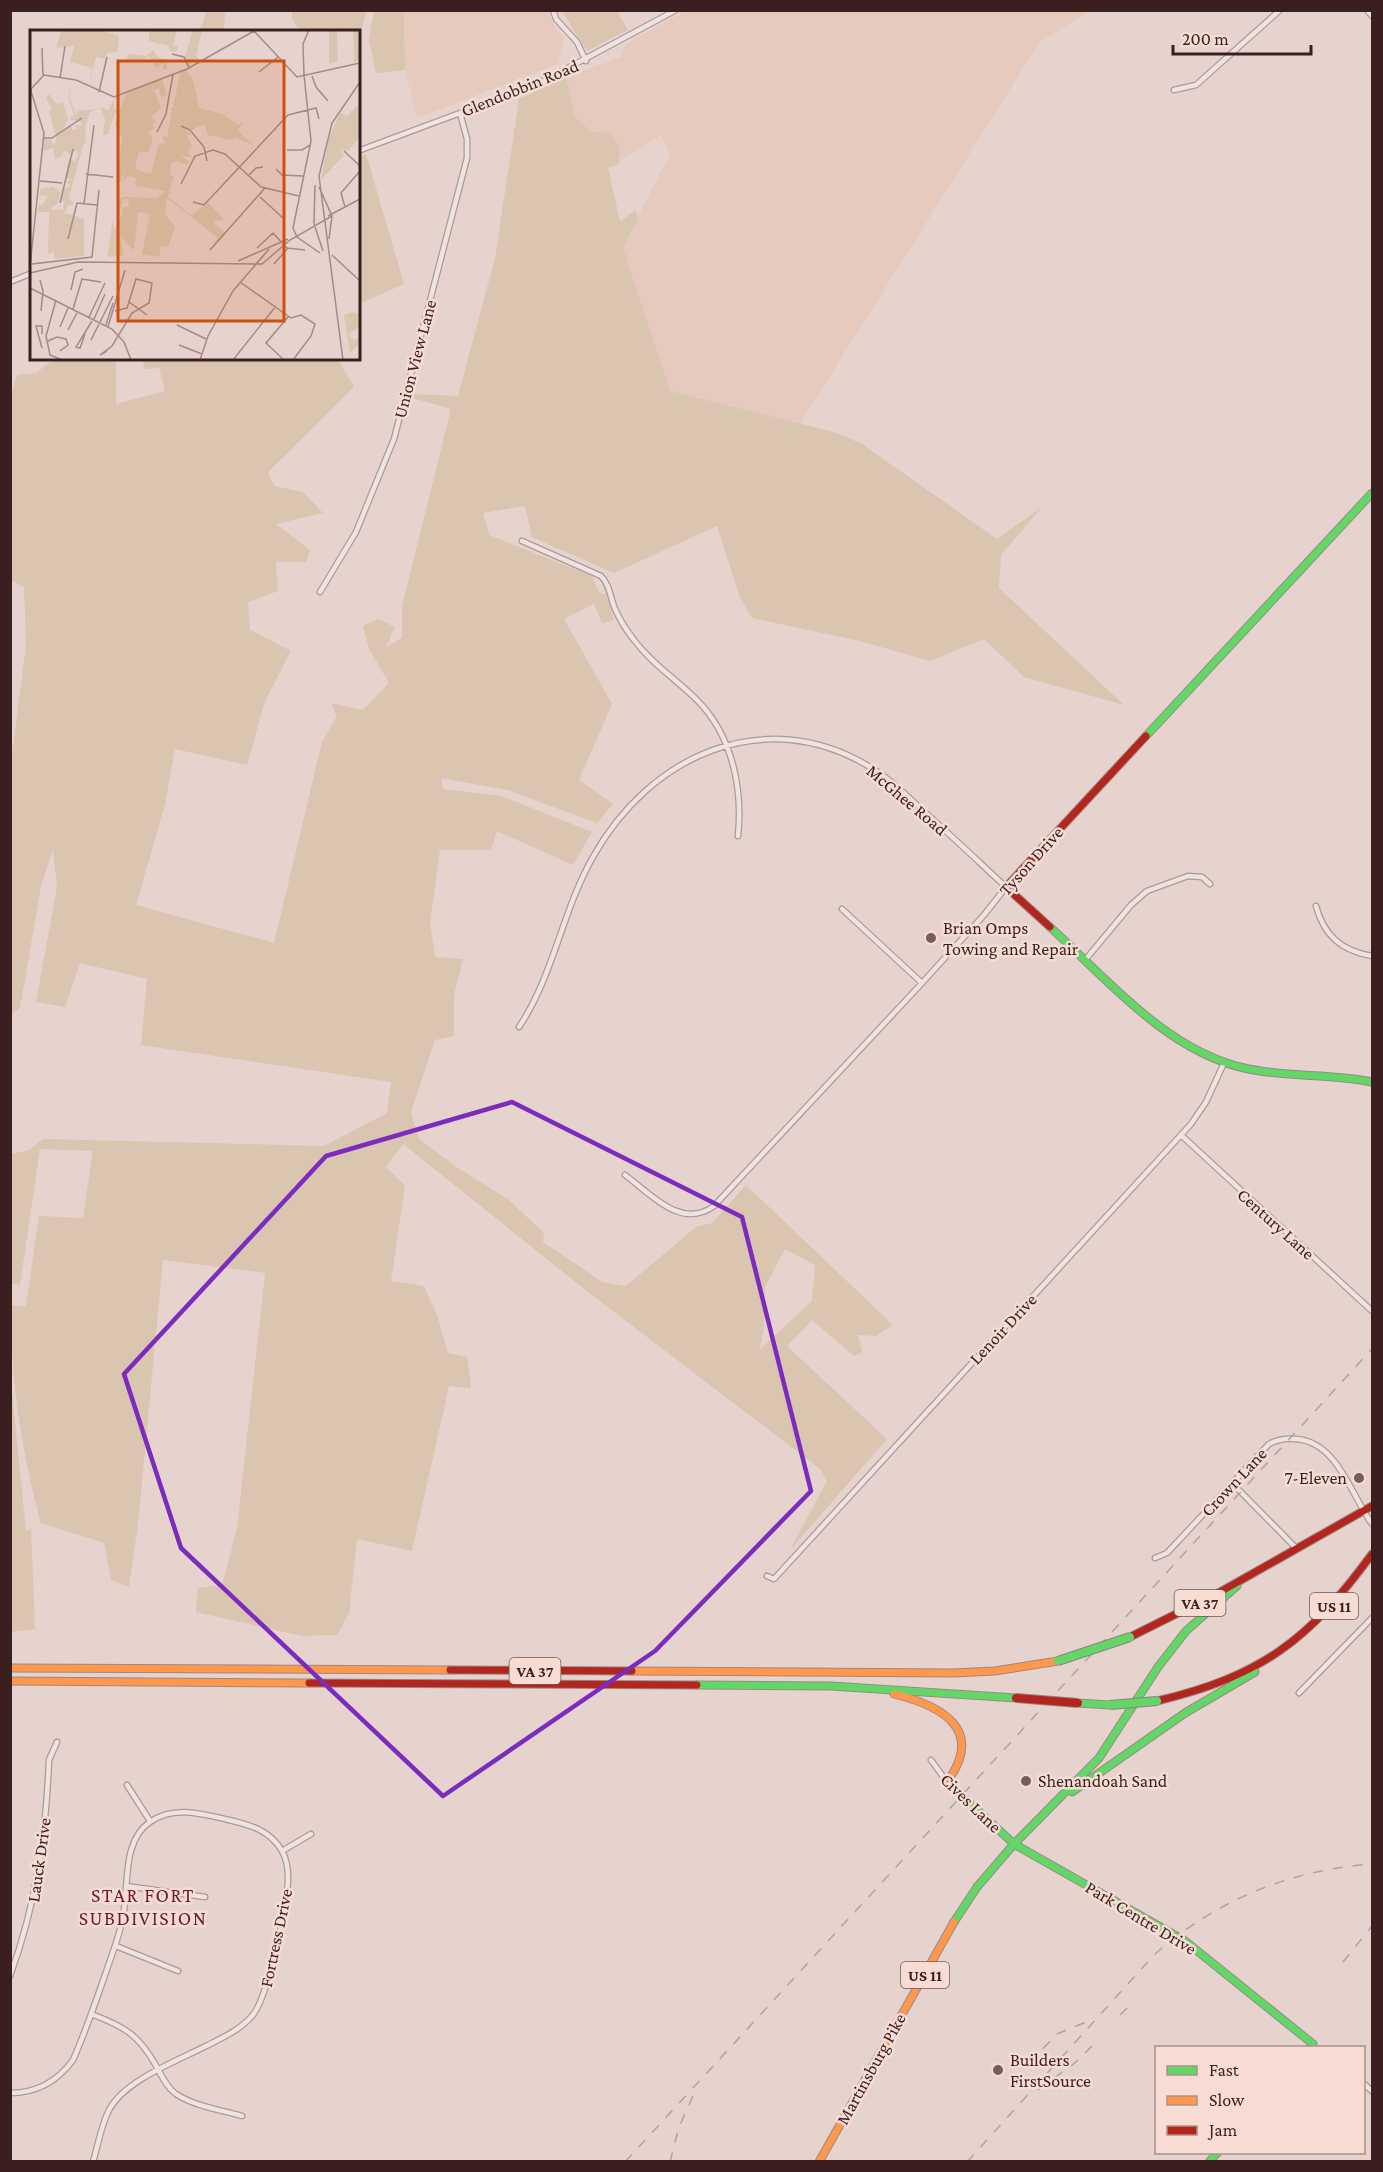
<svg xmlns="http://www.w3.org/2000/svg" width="1383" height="2172" viewBox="0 0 1383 2172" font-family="'Crimson Pro',serif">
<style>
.farmland{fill:#e6cabe}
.green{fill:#d9c5b0;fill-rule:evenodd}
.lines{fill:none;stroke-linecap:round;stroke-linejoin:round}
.street-casing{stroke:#ac9a97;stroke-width:7}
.fast-casing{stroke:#9b8987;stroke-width:9}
.slow-casing{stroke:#9b8987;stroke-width:9}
.jam-casing{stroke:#9b8987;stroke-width:9}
.street{stroke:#eee3e0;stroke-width:4.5}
.fast{stroke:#63d668;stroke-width:7}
.slow{stroke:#ff974d;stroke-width:7}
.jam{stroke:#b3261e;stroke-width:7}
.rail{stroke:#aea3a0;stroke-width:1.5;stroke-dasharray:10 10;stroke-linecap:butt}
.fast-bridge-casing{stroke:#91807e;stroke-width:10;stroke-linecap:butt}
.jam-bridge-casing{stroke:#91807e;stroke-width:10;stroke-linecap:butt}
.fast-bridge{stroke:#63d668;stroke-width:8}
.jam-bridge{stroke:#b3261e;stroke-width:8}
.marked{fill:none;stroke:#7b2cbf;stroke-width:4.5;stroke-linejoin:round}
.poi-dot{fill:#775d5c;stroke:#f7dcd4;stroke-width:2}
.labels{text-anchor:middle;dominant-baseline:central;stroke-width:5;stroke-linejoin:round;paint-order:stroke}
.shield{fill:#f7dcd4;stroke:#735755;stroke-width:1.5}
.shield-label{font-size:16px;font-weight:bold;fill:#3b1e1f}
.street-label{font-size:18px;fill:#3b1e1f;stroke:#f7dcd4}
.poi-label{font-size:18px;fill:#3b1e1f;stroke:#f7dcd4;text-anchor:start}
.neighbourhood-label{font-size:20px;letter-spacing:1.5px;fill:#6a1c32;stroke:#f7dcd4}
.inset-road{fill:none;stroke:#a28b88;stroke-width:1.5}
.view{fill:#ce500f;fill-opacity:0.15;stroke:#ce500f;stroke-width:3}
.inset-edge{fill:none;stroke:#3b1e1f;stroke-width:3}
</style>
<rect width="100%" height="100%" fill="#e6d3ce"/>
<!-- farmland -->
<path class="farmland" d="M404,11H549L556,30L564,37L558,64L417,118L405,70Z
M685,11H1089L1039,43L800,424L670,391L623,246L670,154L661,135L620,160V149L591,133L575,117L566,77L621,57L625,45Z"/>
<!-- green -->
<path class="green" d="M206,11H225L224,31H200Z
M292,11V10L367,11L359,37L358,32L300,31L292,19Z
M374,11H404L405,70L376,73L369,39Z
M562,11H620L619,15L628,30L587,51Z
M566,77L575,117L591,132L612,133L620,149L619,164L608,168L620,221L636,210L638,219L623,247L670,391L834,432L862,444L997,539L1042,507L1001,555L999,588L1124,705L1024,677L984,639L930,661L860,641L752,618L740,598L717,526L614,573L532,537L525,506L483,513L489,535L592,576L599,593L607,594L614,620L602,623L594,604L564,619L612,704L579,780L613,804L597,823L507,790L441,778L443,789L502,796L592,832L573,865L497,831L491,850H440L430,923L435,957L463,959L454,995V1036L435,1040L411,1112L419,1139L458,1168L509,1200L544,1233L543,1242L602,1282L626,1286L696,1227L712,1223L746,1185L893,1325L876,1336L858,1335L862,1353L854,1356L812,1320L787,1346L887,1439L790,1550L827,1481L820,1469L588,1292L403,1144L386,1167L405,1186L391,1281L424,1286L438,1318L448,1353L467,1357L471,1388L449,1386L412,1551L357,1539L349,1613L337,1635L302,1636L196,1612L198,1588L222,1585L237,1529L265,1273L163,1260L138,1524L129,1587L111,1580L104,1543L41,1523C22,1453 10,1377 11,1305L26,1307L39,1216L83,1218L93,1151L40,1149L20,1285L11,1283V1154L29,1150L43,1139L324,1146L387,1113L391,1082L141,1045L147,979L80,963L65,1007L36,1002L57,887L53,850L41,886L20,1008L11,1015L10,769L26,646L24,587L11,580V397L17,375L36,373L54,359H116V404L165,391L159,368L144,369L143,359H338L354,387L268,472L274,486L303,492L323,513L276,524L310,550L306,562H276L278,591L248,602L250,630L291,651L265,701L247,765L175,749L165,804L136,905L274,943L322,742L337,716L331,703L363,710L389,683L369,649L363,626L378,619L395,627L386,647L402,638V606L451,409L412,398L413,394L458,396L495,258L519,99ZM785,1249L815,1265L812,1301L760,1349L764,1327L765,1287Z
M366,154L404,284L359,304V157Z
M11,1381L26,1531L31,1528L35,1629L11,1632Z"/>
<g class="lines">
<defs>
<path id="street" d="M553,10L556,19L577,42L586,61
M1367,10L1372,16
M1174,90L1196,85L1280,10
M358,151L538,84L676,10
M10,282L32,273
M522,541L601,576C610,585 610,597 615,609C620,620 626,630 634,640C652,664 676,679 697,700C732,735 743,788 738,836
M320,592L356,532L394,439L467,158V139L460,113
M1316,906C1324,936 1342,951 1372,956
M842,909L922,983
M1086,959L1131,905L1147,891L1188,876L1202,877L1210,884
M519,1027C554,975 562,911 593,857C649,756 764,703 870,767C892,780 910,799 929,816C955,839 980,863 1006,887L984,915L922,983L714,1206C681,1230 651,1194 625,1175
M1181,1135L1372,1311
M1232,1483L1297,1549
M1155,1558L1167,1553L1269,1444C1278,1439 1287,1438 1297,1439C1338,1443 1351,1495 1372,1524
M767,1576L774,1579L1191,1124L1206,1102L1224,1063
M1299,1693L1372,1618
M931,1760L947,1782
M127,1785L150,1821
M282,1851L311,1834
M126,1886L205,1897
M116,1946L178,1971
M10,1976C36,1905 46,1835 49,1760L57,1742
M91,2014C123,2026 138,2034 155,2064C161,2074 166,2087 176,2094C194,2106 221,2110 242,2116
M1364,2084L1372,2091
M10,2093C37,2093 57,2082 73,2060C85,2033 95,2004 105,1975C113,1951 123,1928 125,1901C128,1875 125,1839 150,1822C174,1805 203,1814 229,1820C250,1825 270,1830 282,1851C286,1858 288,1869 288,1877C289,1901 267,2000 252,2016C240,2030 222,2038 206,2046C177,2061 125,2080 109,2110C101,2126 98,2145 93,2162"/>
<path id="fast" d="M1146,736L1372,493
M1050,927C1107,979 1166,1050 1244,1068C1286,1078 1330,1073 1372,1082
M697,1685L831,1686L1016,1698
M1078,1703L1110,1705
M947,1782L1014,1844
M1072,1792L1185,1713L1255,1672
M1014,1844L1185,1941L1313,2044L1311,2048
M954,1922L977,1887L1014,1844L1099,1758L1158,1667L1186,1631L1237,1586
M1209,2162L1218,2152"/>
<path id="slow" d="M10,1668L450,1670
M632,1671L954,1673L995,1671L1058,1661
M10,1681L309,1683
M894,1694C943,1706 985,1730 947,1782
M819,2162L954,1922"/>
<path id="jam" d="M1050,927L1006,887L1146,736
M1130,1637L1220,1592L1372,1506
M450,1670L632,1671
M309,1683L697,1685
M1157,1701C1262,1676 1309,1640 1372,1554"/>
</defs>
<!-- street casing -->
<use href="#street" class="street-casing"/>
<!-- fast casing -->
<use href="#fast" class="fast-casing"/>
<!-- slow casing -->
<use href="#slow" class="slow-casing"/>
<!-- jam casing -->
<use href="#jam" class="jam-casing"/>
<!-- street -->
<use href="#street" class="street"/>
<!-- fast -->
<use href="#fast" class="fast"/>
<!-- slow -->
<use href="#slow" class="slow"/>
<!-- jam -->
<use href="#jam" class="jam"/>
<!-- rail -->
<path class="rail" d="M1343,1962L1372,1926
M1120,2015L1129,2006
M1029,2063L1057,2034L1091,2020
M1038,2090L1076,2062L1097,2041
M625,2162L1372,1349
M670,2162L679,2127L694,2094
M967,2162L1154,1955C1216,1900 1290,1870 1372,1864"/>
<defs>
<path id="fast-bridge" d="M1058,1661L1130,1637
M1110,1705L1157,1701"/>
<path id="jam-bridge" d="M1016,1698L1078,1703"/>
</defs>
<!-- fast-bridge casing -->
<use href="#fast-bridge" class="fast-bridge-casing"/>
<!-- jam-bridge casing -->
<use href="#jam-bridge" class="jam-bridge-casing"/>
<!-- fast-bridge -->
<use href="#fast-bridge" class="fast-bridge"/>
<!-- jam-bridge -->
<use href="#jam-bridge" class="jam-bridge"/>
</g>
<!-- marked area -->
<path class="marked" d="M512,1102L742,1217L811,1491L655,1651L443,1796L181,1548L124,1374L326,1156Z"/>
<!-- markers -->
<g class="poi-dot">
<circle cx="931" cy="938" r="6"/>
<circle cx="1359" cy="1478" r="6"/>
<circle cx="1026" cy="1781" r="6"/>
<circle cx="998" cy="2070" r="6"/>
</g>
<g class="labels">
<!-- shield labels -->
<g class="shield">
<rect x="1174.5" y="1590" width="51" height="26" rx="4.5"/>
<rect x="1310" y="1593" width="48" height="26" rx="4.5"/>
<rect x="509.5" y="1658" width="51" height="26" rx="4.5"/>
<rect x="901" y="1962" width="48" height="26" rx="4.5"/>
</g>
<g class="shield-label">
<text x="1200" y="1603">VA 37</text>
<text x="1334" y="1606">US 11</text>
<text x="535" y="1671">VA 37</text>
<text x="925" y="1975">US 11</text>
</g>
<!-- street labels -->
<g class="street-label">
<text transform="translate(520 88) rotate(-22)">Glendobbin Road</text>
<text transform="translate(415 359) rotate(-75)">Union View Lane</text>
<text transform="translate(907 800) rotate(40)">McGhee Road</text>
<text transform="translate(1031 861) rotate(-48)">Tyson Drive</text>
<text transform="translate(1276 1224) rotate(42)">Century Lane</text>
<text transform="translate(1003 1329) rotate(-47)">Lenoir Drive</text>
<text transform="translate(1234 1482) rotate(-47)">Crown Lane</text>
<text transform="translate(971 1803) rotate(44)">Cives Lane</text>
<text transform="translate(39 1860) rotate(-82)">Lauck Drive</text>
<text transform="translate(1141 1918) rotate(31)">Park Centre Drive</text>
<text transform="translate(276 1938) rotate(-78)">Fortress Drive</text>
<text transform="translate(871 2069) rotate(-61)">Martinsburg Pike</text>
</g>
<!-- poi labels -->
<g class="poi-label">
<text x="943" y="928">Brian Omps<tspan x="943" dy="21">Towing and Repair</tspan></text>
<text x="1347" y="1478" text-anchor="end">7-Eleven</text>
<text x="1038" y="1781">Shenandoah Sand</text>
<text x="1010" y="2060">Builders<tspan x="1010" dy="21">FirstSource</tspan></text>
</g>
<!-- neighbourhood labels -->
<g class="neighbourhood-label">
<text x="143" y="1895">STAR FORT<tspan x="143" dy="23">SUBDIVISION</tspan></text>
</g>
</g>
<!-- overview -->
<g transform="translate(30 30)">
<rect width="330" height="330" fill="#e6d3ce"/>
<path d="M31,0H70L89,6L87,22L77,23L75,29L66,27L59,54L62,38L40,32L44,16L26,18ZM119,0H147L143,16H148L146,22L139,21V16L119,11ZM163,0H172L166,26L171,31L165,34L164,28L159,37L155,27ZM299,0H307L308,31L299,34ZM323,0H330V28L324,34ZM123,20L129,28L137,29V39L133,40V32L127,39L119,27L109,31L97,29L98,24L116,26ZM156,40L163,49L169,78L192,84L208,95L213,92L208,101L223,115L206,108L200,110L178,105L174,94L162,100L146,93L162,105H156L162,115L158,124L162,127L150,126L159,131L157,135L148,131L141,133L140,145L144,146L138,167L161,185L178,173L195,190L183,192L195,203L183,217L187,207L137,168L135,184L145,197L138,217L131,216L129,227L112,224L120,184L108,182L104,221L91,207L93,226L77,227L83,189L84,199L91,187L93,177H98L99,169H93L89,185V169L94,167L127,168L135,161L105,156L106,148L98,146L93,151L95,134L91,152H87L92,108L85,94L89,85L85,83L78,104L73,106L75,89L70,77L79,80L84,68V79L89,81L97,62L121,53L123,58L122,53L132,49L137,65L131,67L129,58L124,60L131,77L121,88L127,92L122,94L125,98L118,103L123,109L118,123L109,121L105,139L121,144L128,115L135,113L132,106L137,107L142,80L138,79L143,78L150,43ZM42,51L39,66L46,85L47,81L68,79L60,82L56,94L55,115L54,112L39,168L44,174L38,175L35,183L54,189V226L24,229V221L18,225L19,182H8V175L13,174L18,166L10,165V159L23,157L30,162L28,173L20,179L33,180L34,172L30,170L34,159L40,156L36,151L42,150L35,147L39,128L45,132L48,125L47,120L40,124L33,120V125L25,129L23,118L13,121L14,109L22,110V115L27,112L19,80L22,78L16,69L19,64L28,75L33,72L38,89L33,100L40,95L43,100L48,99L44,95L51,96V92L39,89L44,85L38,67ZM330,73V107L318,121L311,120L313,126L291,150L299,107L310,83L317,86ZM323,282L330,285V297L318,304L324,311L330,306V313L320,323L314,285Z" fill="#d9c5b0"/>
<path class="inset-road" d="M279,0L273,14L274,45L281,111L263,198L267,207L290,223M224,1L267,47L330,33M12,18L13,45M142,24L154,27L159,38M229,42L248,27M282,46L286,57L298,71M30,48L35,16M1,59L14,45L46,50L84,67L157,39L224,1M69,62L77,27M151,96L160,100L174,117L177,131M127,102L136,84L143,44M13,108H22L52,88M257,120H272L280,115M314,121L330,136M246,139L252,145L273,146M56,144L83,147M218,146L226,138L233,137M10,151L32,153M151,154L165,126L183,120L195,124L231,157L269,166M285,155L284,194L293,221M230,167L253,188M163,172L174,175L258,85L286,78L289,89M30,173L43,119M54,174L64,95M315,177L311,163L330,141M298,186L330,169M38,209L47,173L67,175M299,209L302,186M227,218L243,203L257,218L275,220M180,220L235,158M302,225L330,251M208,231L258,209M2,234L62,227L69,160M244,234L258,218M0,236L14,103L0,58M0,243L48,232L232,234L260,210L302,186L289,157M10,250L13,261L11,281M210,252L261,288L271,285L285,294L281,306L263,330M0,258L82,299L94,312L101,330M41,260L45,242L53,239M26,270L16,306L20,325L30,329M99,272L117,285M43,279L52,249L71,252M59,287L75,253M64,289L75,264M76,295L83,273M147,295L176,309M30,297L38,278M78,297L95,240M38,300L47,283M55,304L50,318L46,317L62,291M61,310L83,266M18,311L27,307L36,309L38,315L30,321M149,315L172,324M12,318L6,296H12V304M77,321L70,325L82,316L102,283L119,273L122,253L106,249L97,278L85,281M170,330L178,306L203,261L239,219M203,330L246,276M254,330L236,313L259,286M313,330L289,146L302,93L330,52"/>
<path class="view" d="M88,31H254V291H88Z"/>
<rect width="330" height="330" class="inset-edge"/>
</g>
<!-- border -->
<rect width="1383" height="2172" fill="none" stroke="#3b1e1f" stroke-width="24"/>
<!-- legend -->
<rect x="1155" y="2046" width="210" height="108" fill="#f7dcd4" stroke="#ac908c" stroke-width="1.5"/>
<rect x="1167" y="2066" width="30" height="9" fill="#63d668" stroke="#ac908c" stroke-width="1.5"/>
<text x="1209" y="2076" font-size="18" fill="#3b1e1f">Fast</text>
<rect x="1167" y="2096" width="30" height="9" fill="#ff974d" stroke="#ac908c" stroke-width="1.5"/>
<text x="1209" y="2106" font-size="18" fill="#3b1e1f">Slow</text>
<rect x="1167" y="2126" width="30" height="9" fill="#b3261e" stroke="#ac908c" stroke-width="1.5"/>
<text x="1209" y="2136" font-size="18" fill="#3b1e1f">Jam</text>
<!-- scale -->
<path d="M1173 45v9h138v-9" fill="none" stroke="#3b1e1f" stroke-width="3"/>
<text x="1182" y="45" font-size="18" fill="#3b1e1f" stroke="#f7dcd4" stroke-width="4.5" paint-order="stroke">200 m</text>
</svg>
